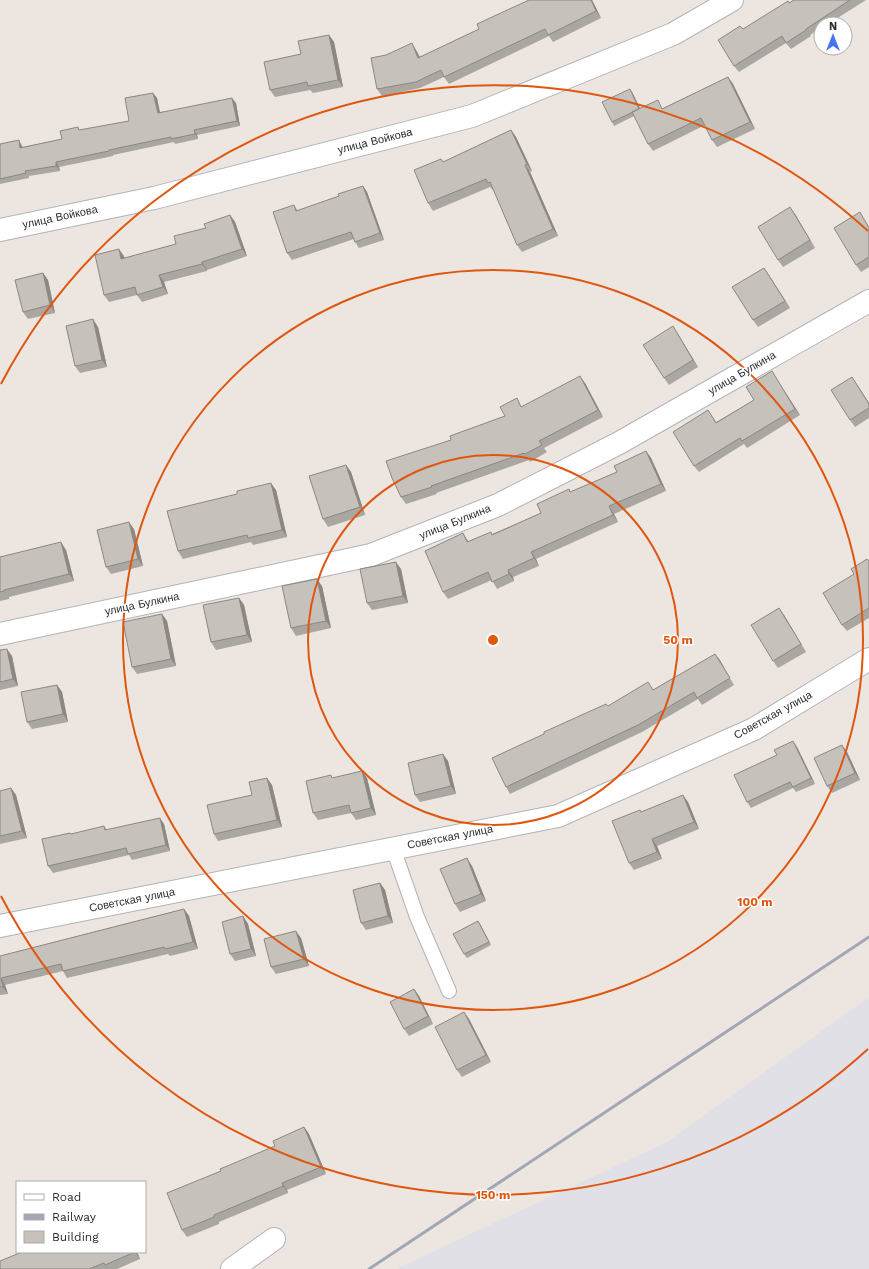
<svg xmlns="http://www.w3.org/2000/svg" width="869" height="1269" viewBox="0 0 869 1269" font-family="'Work Sans',sans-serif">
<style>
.industrial{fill:#e1e0e6}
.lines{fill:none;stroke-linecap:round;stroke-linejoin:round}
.lane-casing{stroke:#b0b3bc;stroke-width:16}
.street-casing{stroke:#b0b3bc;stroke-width:24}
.secondary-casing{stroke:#b0b3bc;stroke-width:24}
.lane{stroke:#fff;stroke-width:14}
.street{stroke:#fff;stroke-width:22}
.secondary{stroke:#fff;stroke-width:22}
.rail{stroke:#a2a6b6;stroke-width:3}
.wall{fill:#aaa6a1}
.shaded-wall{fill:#8b8783}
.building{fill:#c6c1bb;stroke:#8b8783}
.ring{fill:none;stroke:#df570e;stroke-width:2}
.labels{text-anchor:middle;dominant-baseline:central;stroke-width:3;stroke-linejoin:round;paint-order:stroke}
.street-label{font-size:11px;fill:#2c2c2c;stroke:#fff}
.centre{fill:#df570e;stroke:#fff;stroke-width:2}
.ring-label{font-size:12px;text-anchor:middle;font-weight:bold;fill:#df570e;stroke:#fff;stroke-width:3;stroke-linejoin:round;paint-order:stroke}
</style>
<rect width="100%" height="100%" fill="#ede6e0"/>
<!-- industrial -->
<path class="industrial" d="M869,997V1269H396L667,1142Z"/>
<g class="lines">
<defs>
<path id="lane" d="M393,848L417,917L449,991"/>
<path id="street" d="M0,634L371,555L498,505L619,443L869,301
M0,926L558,816L754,729L869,659
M232,1269L274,1239"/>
<path id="secondary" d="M0,230L154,198L472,116L673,34L732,0"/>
</defs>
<!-- lane casing -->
<use href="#lane" class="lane-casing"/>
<!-- street casing -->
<use href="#street" class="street-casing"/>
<!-- secondary casing -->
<use href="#secondary" class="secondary-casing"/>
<!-- lane -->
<use href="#lane" class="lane"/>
<!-- street -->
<use href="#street" class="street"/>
<!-- secondary -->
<use href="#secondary" class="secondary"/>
<!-- rail -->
<path class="rail" d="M369,1269L869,937"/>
</g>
<!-- wall -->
<path class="wall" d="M529,0H592L601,18L553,42L549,36L449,84L444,77L420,88L382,96L377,89L386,55L416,50L420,57L479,29Z
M794,0H866L828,24H821V28L810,35L811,36L791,49L786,43L739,72L734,66L743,29Z
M329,35L334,42L343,87L313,93L310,90L275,97L270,90L301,54Z
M728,77L733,84L755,129L717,147L712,140L705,125L653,151L648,144L634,116L614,126L612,122L632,92L640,109L664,108Z
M153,93L157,98L160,112L236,103L240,126L197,135L198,139L175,144L174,142L113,155V156L59,167L60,171L29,176V178L0,184V144L22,146L23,147L62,139L80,130L129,121Z
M511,130L516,137L532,171L530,172L558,236L522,252L517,245L494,190H493L490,187L433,211L428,203L444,162Z
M363,186L367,192L384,240L359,248L355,242L354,239L292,260L287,253L294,205L298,211L339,196Z
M795,214L815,248L783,267L778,260Z
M230,215L235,222L247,256L207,270V271L164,282L168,294L142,302L137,295L109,302L104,295L124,256V258L176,244L206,228Z
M865,220L869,227V267L861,272L856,265Z
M764,268L790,308L758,327L753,320Z
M43,273L48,280L55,313L28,319L23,312Z
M673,326L698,367L669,385L664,378Z
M98,327L107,367L80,373L75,366Z
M852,377L869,403V418L855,427L850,420Z
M776,378L800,415L747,448L744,444L699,472L694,466L713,417L716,422L754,400Z
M585,383L603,417L544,448L547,452L530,462L529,460L436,493L437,494L406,504L401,497L451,440L505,416L522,406Z
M646,451L651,458L666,491L614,514L618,522L536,559L539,566L513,577L514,581L497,589L492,580L448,599L443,592L469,541L492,534L541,513L569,489L571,492L617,472Z
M346,465L351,472L365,515L328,527L323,519Z
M276,490L287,537L253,545L251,542L183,559L178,551Z
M134,529L143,566L111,574L106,567Z
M66,550L74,581L9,597V599L0,601V557Z
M869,561V618L847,631L842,625L854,574Z
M401,569L408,603L372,610L367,603Z
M322,586L331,628L296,636L291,628Z
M239,598L244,605L252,642L216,650L211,642Z
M162,614L167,621L176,666L137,674L132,667Z
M784,615L806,652L778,668L773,661Z
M0,650L12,656L18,686L0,690Z
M715,654L734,685L702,705L698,699L642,732L510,794L506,787L608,706L653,690Z
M57,685L62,692L68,722L32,729L27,722Z
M842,745L847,752L860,780L832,793L827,786Z
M797,747L815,784L796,792L793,788L751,808L747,802L777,755Z
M448,761L456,794L420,802L415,795Z
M362,771L367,778L376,815L356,820L351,813L318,820L313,813L333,778Z
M272,785L282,827L218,841L214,834L252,795Z
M11,788L16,795L27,838L0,844V791Z
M688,802L699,829L657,846L662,859L634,870L629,863L640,810L641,812Z
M164,824L170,851L132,860L129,855L53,873L48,866L104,826L107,830Z
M472,866L486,901L460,912L455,904Z
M380,883L385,890L393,923L366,930L361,923Z
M184,909L189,916L198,949L170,956L168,954L67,978L63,971L5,985L8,994L0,995V956Z
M243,916L248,924L256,956L235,961L230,954Z
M480,924L491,945L467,958L464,954Z
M301,938L309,966L276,974L271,967Z
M414,989L419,996L433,1024L409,1036L404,1029Z
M464,1012L469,1019L491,1062L462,1077L457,1070Z
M304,1127L309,1134L326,1174L287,1190L288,1193L219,1222V1224L187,1237L182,1230L221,1171L275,1146Z
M22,1252H137L140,1259L117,1269H0Z"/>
<!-- shaded-wall -->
<path class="shaded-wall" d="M591,0H592L601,18L596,11Z
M329,35L334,42L343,87L338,80Z
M412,43L416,50L423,64L418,58Z
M728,77L733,84L755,129L750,122Z
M630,89L632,92L642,112L639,109Z
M153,93L157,98L161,118L158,113Z
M232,98L236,103L240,126L237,121Z
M194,130L197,135L198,139L195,134Z
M511,130L516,137L532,171L527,164Z
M19,140L22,146L24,153L20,148Z
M56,162L59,167L60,171L56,166Z
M525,165L530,172L558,236L553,229Z
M363,186L367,192L384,240L380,233Z
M790,207L795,214L815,248L810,240Z
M230,215L235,222L247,256L242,249Z
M119,249L124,256L126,266L121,259Z
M202,262L207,270V271L202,264Z
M764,268L769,275L790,308L785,301Z
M43,273L48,280L55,313L50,305Z
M159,275L164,282L168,294L163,287Z
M93,319L98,327L107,367L102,360Z
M673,326L678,334L698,367L693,360Z
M772,371L776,378L800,415L795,409Z
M580,376L585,383L603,417L598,410Z
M852,377L869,403V404Z
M646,451L651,458L666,491L661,484Z
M346,465L351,472L365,515L360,507Z
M271,483L276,490L287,537L282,530Z
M609,506L614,514L618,522L613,515Z
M129,522L134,529L143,566L138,559Z
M463,533L468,541L472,549L467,542Z
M61,542L66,550L74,581L69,574Z
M531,552L536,559L539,566L534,558Z
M396,562L401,569L408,603L403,596Z
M508,570L513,577L514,581L509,574Z
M317,579L322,586L331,628L326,621Z
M239,598L244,605L252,642L247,635Z
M779,608L784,615L806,652L801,644Z
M162,614L167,621L176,666L171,659Z
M7,649L12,656L18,686L13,679Z
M715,654L720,660L734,685L730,678Z
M57,685L62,692L68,722L63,714Z
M793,741L797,747L815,784L811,778Z
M842,745L847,752L860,780L855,773Z
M443,754L448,761L456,794L451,786Z
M362,771L367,778L376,815L371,808Z
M267,778L272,785L282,827L277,820Z
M11,788L16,795L27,838L22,831Z
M683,795L688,802L699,829L694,822Z
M160,818L164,824L170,851L166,845Z
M652,839L657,846L662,859L657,852Z
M467,858L472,866L486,901L481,894Z
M380,883L385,890L393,923L388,916Z
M184,909L189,916L198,949L193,942Z
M243,916L248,924L256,956L251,949Z
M478,921L480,924L491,945L489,942Z
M296,931L301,938L309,966L304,959Z
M1,978L5,985L8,994L3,987Z
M414,989L419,996L433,1024L428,1016Z
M464,1012L469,1019L491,1062L486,1055Z
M304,1127L309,1134L326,1174L321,1167Z
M282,1183L287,1190L288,1193L283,1186Z
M135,1252H137L140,1259Z"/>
<!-- building -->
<path class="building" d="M529,0H591L596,11L548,35L545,29L444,77L441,70L416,82L377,89L371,58L386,55L412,43L418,58L479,29L477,24Z
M794,0H850L806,29V30L786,43L782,36L734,66L718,40L740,26L743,29L788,1L789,3Z
M329,35L338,80L308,86L307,82L270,90L264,62L301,54L298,41Z
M728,77L750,122L712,140L701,118L648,144L632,112L658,100L662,109Z
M630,89L639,109L612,122L602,102Z
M153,93L158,113L232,98L237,121L194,130L195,134L171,139V137L109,150V151L56,162V166L25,171L26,173L0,179V144L19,140L20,148L62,139L60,131L78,127L79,130L129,121L125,98Z
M511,130L527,164L525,165L553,229L517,245L490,182L488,183L486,179L428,203L414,170L441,159L443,162Z
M363,186L380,233L355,242L351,232L287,253L273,212L294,205L296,211L339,196L338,194Z
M790,207L810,240L778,260L758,227Z
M860,212L869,228V257L856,265L834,228Z
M230,215L242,249L202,262V264L159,275L163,287L137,295L135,287L104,295L95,255L119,249L121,259L176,244L174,236L206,228L204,224Z
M764,268L785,301L753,320L732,287Z
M43,273L50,305L23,312L15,280Z
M93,319L102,360L75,366L66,326Z
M673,326L693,360L664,378L643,345Z
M772,371L795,409L742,441L740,438L694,466L673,432L708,410L716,423L754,400L746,387Z
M580,376L598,410L539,441L542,445L525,454L524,453L431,486L432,487L401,497L392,478L386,461L451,440L450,436L505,416L500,407L517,398L521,407Z
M852,377L869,404V408L850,420L831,390Z
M646,451L661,484L609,506L613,515L531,552L534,558L508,570L509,574L492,582L488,572L443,592L425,551L463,533L467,542L491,532L492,535L541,513L537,504L569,489L570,492L617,472L614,466Z
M346,465L360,507L323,519L309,476Z
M271,483L282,530L248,538L247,535L178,551L167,511L237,494V491Z
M129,522L138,559L106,567L97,530Z
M61,542L69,574L4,590V591L0,592V557Z
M867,559L869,561V608L842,625L823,593L854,574L851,569Z
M396,562L403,596L367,603L360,569Z
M317,579L326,621L291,628L282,586Z
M239,598L247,635L211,642L203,605Z
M779,608L801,644L773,661L751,625Z
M162,614L171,659L132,667L123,622Z
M7,649L13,679L0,682V650Z
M715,654L730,678L697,698L694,692L638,725L506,787L492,758L544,734V732L606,704L608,706L648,682L653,690Z
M57,685L63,714L27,722L21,692Z
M793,741L811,778L793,787L790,782L747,802L734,775L777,755L774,750Z
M842,745L855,773L827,786L814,758Z
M443,754L451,786L415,795L408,763Z
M362,771L371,808L351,813L349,805L313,813L306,781L331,775L332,778Z
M267,778L277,820L214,834L207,805L252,795L249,782Z
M11,788L22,831L0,836V791Z
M683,795L694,822L652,839L657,852L629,863L612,821L640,810L641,812Z
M160,818L166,845L128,854L126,848L48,866L42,839L70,833L71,834L104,826L105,830Z
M467,858L481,894L455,904L440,869Z
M380,883L388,916L361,923L353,890Z
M184,909L193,942L165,949L164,947L63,971L61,964L1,978L3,987H0V956Z
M243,916L251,949L230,954L222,922Z
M478,921L489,942L464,954L453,934Z
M296,931L304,959L271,967L264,939Z
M414,989L428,1016L404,1029L390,1002Z
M464,1012L486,1055L457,1070L435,1027Z
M304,1127L321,1167L282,1183L283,1186L214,1215V1217L182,1230L167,1193L221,1171L220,1169L275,1146L273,1141Z
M22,1252H135L105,1265L104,1263L89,1269H0V1261Z"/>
<!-- distance rings -->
<g class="ring">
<circle cx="493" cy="640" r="185"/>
<circle cx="493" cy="640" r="370"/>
<path d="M868 1049A555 555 0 0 1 1 896M1 384A555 555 0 0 1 868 231"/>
</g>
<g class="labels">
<!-- street labels -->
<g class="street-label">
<text transform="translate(375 141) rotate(-14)">улица Войкова</text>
<text transform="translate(60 217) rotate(-12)">улица Войкова</text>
<text transform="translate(742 373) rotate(-30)">улица Булкина</text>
<text transform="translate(455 522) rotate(-22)">улица Булкина</text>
<text transform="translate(142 604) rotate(-12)">улица Булкина</text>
<text transform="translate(773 715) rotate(-29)">Советская улица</text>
<text transform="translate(450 837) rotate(-11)">Советская улица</text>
<text transform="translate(132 900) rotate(-11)">Советская улица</text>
</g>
</g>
<circle cx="493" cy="640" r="6" class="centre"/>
<g class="ring-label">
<text x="678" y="644">50 m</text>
<text x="755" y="906">100 m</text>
<text x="493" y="1199">150 m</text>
</g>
<!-- legend -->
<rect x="16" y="1181" width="130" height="72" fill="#ffffff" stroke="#ababab"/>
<rect x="24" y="1194" width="20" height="6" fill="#ffffff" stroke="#ababab"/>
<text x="52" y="1201" font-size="12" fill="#2c2c2c">Road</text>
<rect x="24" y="1214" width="20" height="6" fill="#a2a6b6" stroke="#ababab"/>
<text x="52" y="1221" font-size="12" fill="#2c2c2c">Railway</text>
<rect x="24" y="1231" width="20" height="12" fill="#c6c1bb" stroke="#ababab"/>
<text x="52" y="1241" font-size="12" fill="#2c2c2c">Building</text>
<!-- north arrow -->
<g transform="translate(833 36)"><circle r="19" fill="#ffffff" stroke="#ababab"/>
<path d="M0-3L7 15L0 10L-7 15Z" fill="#4873f2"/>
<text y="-6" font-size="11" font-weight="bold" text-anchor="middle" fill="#2c2c2c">N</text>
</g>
</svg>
